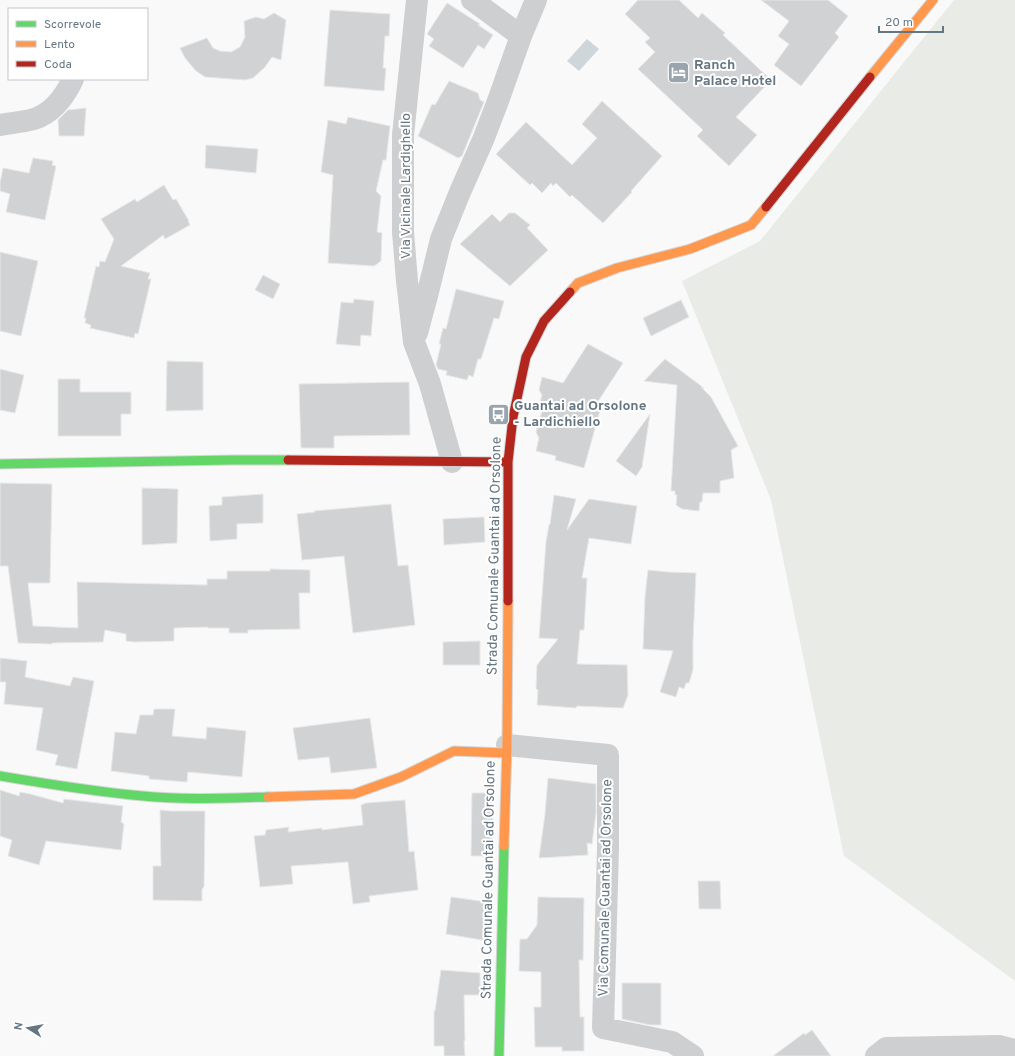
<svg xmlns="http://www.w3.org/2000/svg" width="1015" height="1056" viewBox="0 0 1015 1056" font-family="Overpass,sans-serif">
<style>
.green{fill:#e8ebe6}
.water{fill:#ced6d9}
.building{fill:#d0d2d3;stroke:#e8e8e8}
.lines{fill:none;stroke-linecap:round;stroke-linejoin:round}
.fast-casing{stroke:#d5d6d7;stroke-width:11}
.slow-casing{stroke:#d5d6d7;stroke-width:11}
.jam-casing{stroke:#d5d6d7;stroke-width:11}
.street{stroke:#cecfd0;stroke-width:22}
.fast{stroke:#63d668;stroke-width:9}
.slow{stroke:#ff974d;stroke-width:9}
.jam{stroke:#b3261e;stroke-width:9}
.labels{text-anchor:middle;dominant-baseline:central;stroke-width:4;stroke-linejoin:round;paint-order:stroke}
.poi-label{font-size:14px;font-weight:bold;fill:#657683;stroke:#fff;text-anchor:start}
.street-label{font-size:14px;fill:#657683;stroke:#fff}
</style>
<rect width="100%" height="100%" fill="#f9f9f9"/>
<!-- green -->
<path class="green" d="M954,0H1015V981L844,856L771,500L682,281L760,241Z"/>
<!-- water -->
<path class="water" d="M587,39L599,49L579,71L567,61Z"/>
<!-- building -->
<path class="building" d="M638,0H679L698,18L702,13L725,33L723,35L771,80L736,117L757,135L729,166L697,136L703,130L638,69L655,52L645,42L650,38L625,14Z
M761,0H828L848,16L835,33L839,37L801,86L774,65L789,44L778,36L789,21Z
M447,3L480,24L478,25L493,35L484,49L478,45L463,68L429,46L434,39L427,34Z
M330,10L390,14L389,36H385L383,68H386L384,91L324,86Z
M274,13L286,20L281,60L272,57L265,67L253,78L245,80L205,77L196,71L185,58L180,48L207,38L213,48L220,51L231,52L240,47L245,37L244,21L256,17L264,19Z
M449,81L478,93L480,100L484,102L462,156L458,158L418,136L432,104L435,105Z
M602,101L662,156L631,191L632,192L603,223L572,195L570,197L556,183L553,186L551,183L542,193L532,183L530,185L496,154L526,122L572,165L597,138L582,124Z
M86,108L84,136H59L58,120L68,110Z
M348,117L390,126L386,160H383L376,191L381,196L377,232L382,233L381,261L374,266L328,263L333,175L321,172L328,120L346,124Z
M206,145L258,149L256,173L205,168Z
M33,158L53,161L52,165L56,166L45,220L6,212L10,194L0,191V183L3,168L29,173Z
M164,185L173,200L176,199L189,221H188L190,225L165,239L163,235L162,236L121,266L150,273L148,279H151L138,334L135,333L134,338L90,328L91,325L85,323L86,318H84L96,266L99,267L100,261L105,262L114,239L101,219L135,199L137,202Z
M509,213H515L530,225L527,228L548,250L510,286L460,244L492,214L500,222Z
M0,252L38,261L21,336L0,331Z
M263,275L280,284L273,299L255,290Z
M456,289L504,301L499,319L494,318L481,359H478L473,377L469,375L467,380L446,375L447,371L438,369L436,365L441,344H439L443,328L446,329Z
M354,299L374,301L371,336L361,335L360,346L336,344L341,302L353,303Z
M681,300L689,317L651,336L643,318Z
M588,344L623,363L595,406L601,407L584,468L555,460L556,456L536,451L539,438L536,432L542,411L539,406L542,395L539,390L542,377L563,383Z
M665,359L704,388L701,387L711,397L738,446L731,450L734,478L720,481V493H703L702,502H700L699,511L682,509L676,505L677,495H675V491H671L677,385L644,381Z
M167,361L203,362V410L166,411Z
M0,369L24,375L15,413L0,410Z
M58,379H80V392H131V414H121V436H58Z
M409,382L410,435L334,436V448H301L299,384Z
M650,414L642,467L636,476L616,461Z
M0,483L52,484L50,583H28L33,626L78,628L77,582L207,585V579H227V571H270V569L310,570V593H299L300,629L248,630V633H229V628H208V627L174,628V641L134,642L126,641V634L105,630L103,642L52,643V644L18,643L8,566H0Z
M142,488L178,489L177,543L142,545Z
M263,494V523L237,524V539L210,541L209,506L222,505V497Z
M554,495L576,499L567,530L589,499L637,506L631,544L589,538L582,578H587L584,630H580L577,664L627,665L628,695L623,708L577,706L576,708L537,705L538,690L536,689L537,665L558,639L539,638L546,542L549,525L550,524Z
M391,504L398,566L408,565L415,625L353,633L344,556L302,560L297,514L315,512L314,511Z
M484,517L485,542L444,545L443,519Z
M648,570L668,572L696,573L693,641V670L689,683H686L684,689L679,687L676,697L660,692L673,651L643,649L645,596Z
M480,641V665H443V642Z
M0,658L27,661L25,677L70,686L73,677L94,681L77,769L55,765L58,755L36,750L43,708L4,704L6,682H0Z
M154,709H175L172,736L206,739L207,727L246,731L242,777L188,772L187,782L149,779V776L111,771L115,732L136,734L140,715H153Z
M370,718L377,768L331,773L329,757L298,760L293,728Z
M548,778L596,784V813L592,844L587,843L588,855L539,858L545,814Z
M0,790L19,796L20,792L30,794L63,803L64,799L123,806L121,822L124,824L121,850L46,841L39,865L8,856L12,840L0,836Z
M472,793H493L492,856H471Z
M405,800L409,852L414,851L418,890L369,896L370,902L353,904L348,862L291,866L293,884L260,887L254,836L265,835L266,830L289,827L288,832L322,828V830L363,825L361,805L366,803Z
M160,810L171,811H205L204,887L202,889V901L153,900V866H161Z
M698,881H720L721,909H699Z
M451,897L487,902L486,910H490V932L488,941L446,934Z
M538,897L584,898L583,960H579L580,1017H584V1051H562V1047H535L534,1007H541V972L519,971L520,939H527L537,925Z
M441,970L480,973V995H464L465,1041H464L465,1056H444V1046H434V1010L435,1011Z
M622,983H661V1025H650L622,1019Z
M812,1030L831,1056H773L804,1033L805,1035Z"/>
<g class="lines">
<defs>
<path id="fast" d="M0,464L232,460H288
M0,776C47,784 95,792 143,796C184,800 226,798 268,797
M499,1056L504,846"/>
<path id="slow" d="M870,77L933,0
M570,292L578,283L617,268L690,249L751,225L766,207
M268,797L354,794L401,777L454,751L506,753
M504,846L507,745L508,601"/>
<path id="jam" d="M766,207L870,77
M288,460L508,462
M508,601V462L513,417L526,357L544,321L570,292"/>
</defs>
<!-- fast casing -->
<use href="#fast" class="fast-casing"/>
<!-- slow casing -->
<use href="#slow" class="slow-casing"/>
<!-- jam casing -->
<use href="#jam" class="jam-casing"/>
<!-- street -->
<path class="street" d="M417,0L403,135V232L407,281L414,342L430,384L452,462
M472,0L521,36
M0,125C11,123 24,122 34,119C53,113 65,96 73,79
M417,333L427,296L441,239L460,192L483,140L498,101L521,36L536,0
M507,745L608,755V848L603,1028L672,1042L693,1056
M876,1056L886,1048L999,1046L1015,1050"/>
<!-- fast -->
<use href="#fast" class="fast"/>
<!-- slow -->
<use href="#slow" class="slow"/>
<!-- jam -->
<use href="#jam" class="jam"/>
</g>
<!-- icons -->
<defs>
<symbol id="hotel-square" viewBox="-11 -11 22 22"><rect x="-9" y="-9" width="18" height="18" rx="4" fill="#99a4ac" stroke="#fff"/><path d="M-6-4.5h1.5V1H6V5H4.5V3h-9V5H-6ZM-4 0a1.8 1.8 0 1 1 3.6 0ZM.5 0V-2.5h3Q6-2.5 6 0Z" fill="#fff"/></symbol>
<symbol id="bus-square" viewBox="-11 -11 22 22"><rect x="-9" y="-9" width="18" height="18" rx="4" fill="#99a4ac" stroke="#fff"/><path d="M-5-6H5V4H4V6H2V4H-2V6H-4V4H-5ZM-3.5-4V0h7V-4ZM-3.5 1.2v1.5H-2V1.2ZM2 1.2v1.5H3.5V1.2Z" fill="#fff"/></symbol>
</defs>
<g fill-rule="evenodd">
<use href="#hotel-square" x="666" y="60" width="25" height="25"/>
<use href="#bus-square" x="486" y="402" width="25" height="25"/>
</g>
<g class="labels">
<!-- poi labels -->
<g class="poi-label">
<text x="694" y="65">Ranch<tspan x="694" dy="16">Palace Hotel</tspan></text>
<text x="514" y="406">Guantai ad Orsolone<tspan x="514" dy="16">- Lardichiello</tspan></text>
</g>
<!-- street labels -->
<g class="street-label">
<text transform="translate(406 186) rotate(-90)">Via Vicinale Lardighello</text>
<text transform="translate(495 556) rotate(-89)">Strada Comunale Guantai ad Orsolone</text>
<text transform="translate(489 880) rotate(-89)">Strada Comunale Guantai ad Orsolone</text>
<text transform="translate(606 888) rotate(-89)">Via Comunale Guantai ad Orsolone</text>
</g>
</g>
<!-- legend -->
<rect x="8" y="8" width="140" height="72" fill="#ffffff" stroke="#c1c8cd"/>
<rect x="16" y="21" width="20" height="6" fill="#63d668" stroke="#c1c8cd"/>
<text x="44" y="28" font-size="12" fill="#657683">Scorrevole</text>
<rect x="16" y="41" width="20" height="6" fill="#ff974d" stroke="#c1c8cd"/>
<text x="44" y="48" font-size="12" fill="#657683">Lento</text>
<rect x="16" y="61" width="20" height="6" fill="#b3261e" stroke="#c1c8cd"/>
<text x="44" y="68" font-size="12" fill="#657683">Coda</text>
<!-- north arrow -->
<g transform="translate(28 1028) rotate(281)" stroke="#ffffff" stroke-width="3" paint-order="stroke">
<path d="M0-3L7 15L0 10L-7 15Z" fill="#657683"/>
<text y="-6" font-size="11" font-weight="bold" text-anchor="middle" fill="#657683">N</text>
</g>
<!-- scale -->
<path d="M879 26v6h64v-6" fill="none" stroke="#657683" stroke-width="2"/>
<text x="885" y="26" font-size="12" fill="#657683" stroke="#ffffff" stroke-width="3" paint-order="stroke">20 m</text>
</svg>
